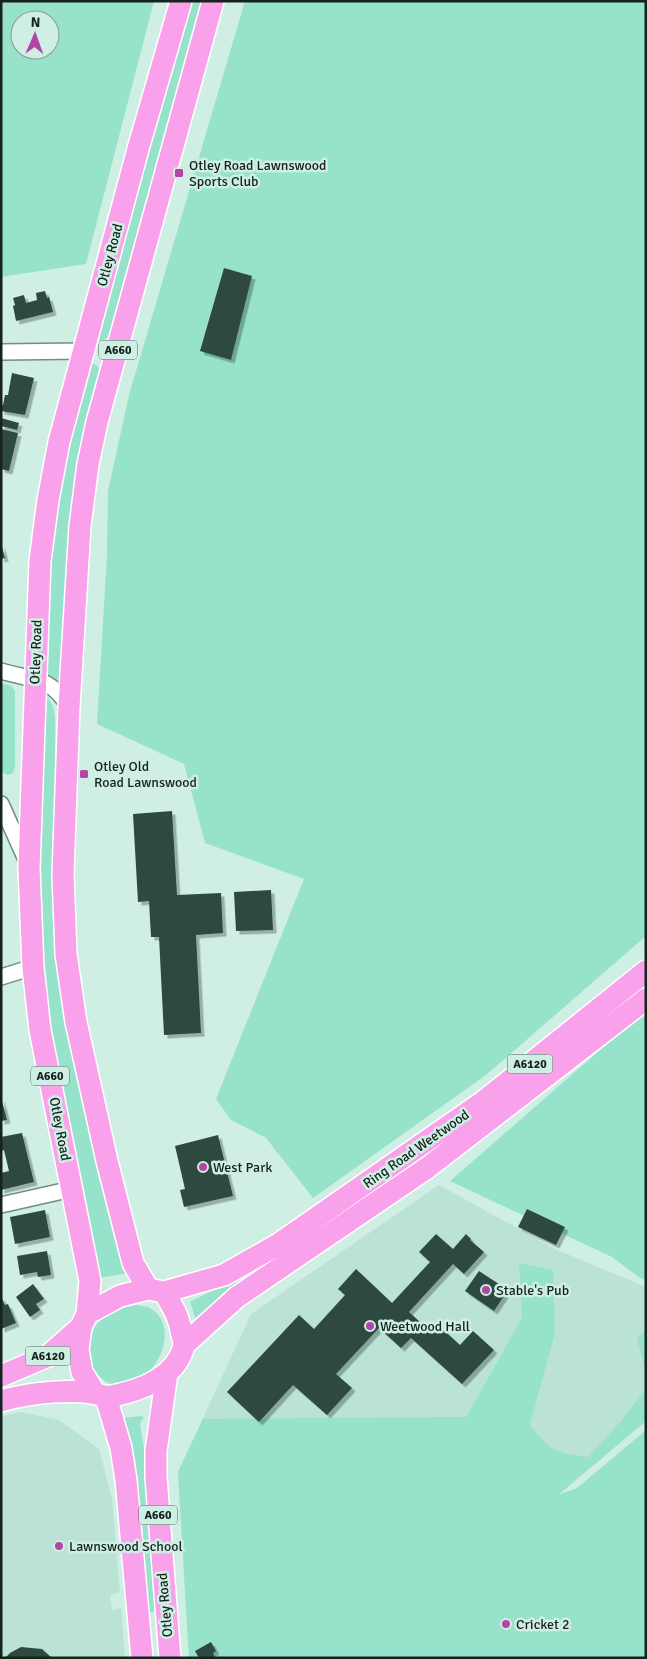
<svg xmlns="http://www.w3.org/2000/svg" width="647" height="1659" viewBox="0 0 647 1659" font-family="Signika,sans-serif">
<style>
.built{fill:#bbe3d5}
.green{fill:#97e2ca;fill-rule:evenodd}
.building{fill:#2e4a41;filter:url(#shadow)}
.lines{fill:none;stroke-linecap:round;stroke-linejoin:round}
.minor-casing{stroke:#708d83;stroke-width:18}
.highway-casing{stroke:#fff;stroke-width:24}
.minor{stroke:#fff;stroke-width:15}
.highway{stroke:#f9a2eb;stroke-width:21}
.poi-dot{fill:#b246a5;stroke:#cfefe4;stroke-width:2}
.labels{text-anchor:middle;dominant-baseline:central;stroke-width:5;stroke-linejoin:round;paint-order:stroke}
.shield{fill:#cfefe4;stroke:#4e6059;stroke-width:1}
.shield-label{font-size:12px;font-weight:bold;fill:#16221e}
.poi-label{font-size:14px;fill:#16221e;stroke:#cfefe4;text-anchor:start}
.street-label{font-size:14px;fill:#16221e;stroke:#cfefe4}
</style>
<defs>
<filter id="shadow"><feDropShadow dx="3.5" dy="3.5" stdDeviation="0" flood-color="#0004"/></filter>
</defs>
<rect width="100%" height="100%" fill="#cfefe4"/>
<!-- built -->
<path class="built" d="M439,1185L555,1249L646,1287V1421L557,1496L189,1658L178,1472L251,1314Z
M20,1412L59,1420L99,1449L112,1499L120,1592L110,1596L112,1610L121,1608L125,1658H1V1417Z"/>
<!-- green -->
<path class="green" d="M1,1H154L86,264L1,277ZM20,20H50V50H20Z
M189,1H208L112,335L101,341L97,339Z
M245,1H646V936L486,1075L313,1198L266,1138L231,1120L216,1099L304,879L205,843L184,764L97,724L107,555L108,491L129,395Z
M89,363C95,363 98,366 101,371L63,684L42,674L47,559L56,489Z
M5,684L12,686L15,692V766L13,773L8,775L1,772V685Z
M42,693C52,699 54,708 55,719V891L128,1273L99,1278L43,1000L38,938Z
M646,1010V1280L640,1278L612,1257L450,1181Z
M519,1263L553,1270L555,1333L530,1424C549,1451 556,1453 588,1457L621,1421L646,1389V1421L558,1495L577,1488L646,1430V1658H189L178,1472L203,1419L466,1417L522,1318Z
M241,1276L245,1283L196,1320L190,1302Z
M136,1305C141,1306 148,1306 151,1309C173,1321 165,1355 151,1369C145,1375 139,1378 131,1381C116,1387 109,1386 98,1375C81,1358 88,1326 107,1315C116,1309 126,1307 136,1305Z
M646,1329V1373L637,1339Z
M141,1416L144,1417L140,1424L147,1467L160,1611L149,1612L139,1524L122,1418Z"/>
<!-- building -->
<path class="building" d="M224,268L252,276L231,360L200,351Z
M45,291L47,298L49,297L53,312L16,321L13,306L15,305L13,298L24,295L26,303L37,300L36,293Z
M12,373L34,378L25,415L1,411V405H3L5,395H8Z
M1,418L19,423L17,430L1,426Z
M1,429L18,433L9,471L1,469Z
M1,543L5,558L1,559Z
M172,811L177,895L221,893L223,933L196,935L201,1033L164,1035L159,937H151L149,901L138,902L133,814Z
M271,890L273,930L236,931L234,892Z
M1,1097L7,1120L1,1121Z
M22,1133L34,1182L1,1190V1173L9,1171L4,1150L1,1151V1137Z
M218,1135L233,1196L184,1207L180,1190L185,1189L175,1146Z
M527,1209L565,1227L556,1245L518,1227Z
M45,1210L50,1237L15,1244L10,1217Z
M436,1234L453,1249L466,1234L471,1239L470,1240L484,1252L464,1274L453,1264L409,1312L431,1332L437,1324L460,1345L473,1331L494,1350L462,1384L411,1338L401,1348L379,1328L336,1374L352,1388L327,1415L293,1385L259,1422L227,1392L299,1315L314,1329L345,1295L338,1289L356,1269L392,1303L430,1262L419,1252Z
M47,1251L51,1275L38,1277L37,1272L20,1275L17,1256Z
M479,1271L508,1290L494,1311L465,1291Z
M33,1284L44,1299L36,1304L40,1310L30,1317L16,1297Z
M1,1296L5,1305L8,1304L16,1323L1,1329Z
M211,1642L216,1651L213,1653L215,1658H199L195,1651Z
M21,1647L42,1649L52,1658H5L10,1653Z"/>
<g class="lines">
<defs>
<path id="minor" d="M1,352L84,351
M1,671C33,681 49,675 69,707
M1,804L27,862
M1,977L33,967
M1,1205L72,1189"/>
<path id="highway" d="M148,1289L133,1263L107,1161L76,1022L66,954L63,874L69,707L80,526L88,464L97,422L213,1
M87,1314L90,1281L40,1030L33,967L29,868L40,561L48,500L59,442L138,149L181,1
M184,1345L237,1297L427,1168L646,999
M167,1373L156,1451V1477L170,1658
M1,1376L48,1356L81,1327
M95,1393L82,1372L78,1350L81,1327L87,1314L120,1296L148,1289L164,1292L224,1275L277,1245L484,1101L646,971
M106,1397L121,1448L126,1480L142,1658
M106,1397C136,1392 175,1380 184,1346C184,1343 183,1338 182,1335C179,1316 173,1308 164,1292
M1,1401C27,1393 80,1387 104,1396"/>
</defs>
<!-- minor casing -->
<use href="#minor" class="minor-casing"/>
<!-- highway casing -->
<use href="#highway" class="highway-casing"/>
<!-- minor -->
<use href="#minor" class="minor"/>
<!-- highway -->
<use href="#highway" class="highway"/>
</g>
<!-- markers -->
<g class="poi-dot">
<rect x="174" y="168" width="10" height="10" rx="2.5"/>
<rect x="79" y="769" width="10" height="10" rx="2.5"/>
<circle cx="203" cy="1167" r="5"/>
<circle cx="486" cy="1290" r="5"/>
<circle cx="370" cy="1326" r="5"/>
<circle cx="59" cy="1546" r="5"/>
<circle cx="506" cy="1624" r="5"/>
</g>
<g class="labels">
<!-- shield labels -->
<g class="shield">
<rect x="99" y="340.5" width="38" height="19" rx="4"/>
<rect x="507.5" y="1054.5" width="45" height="19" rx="4"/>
<rect x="31" y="1066.5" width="38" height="19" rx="4"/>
<rect x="25.5" y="1346.5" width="45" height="19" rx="4"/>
<rect x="139" y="1505.5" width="38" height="19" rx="4"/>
</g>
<g class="shield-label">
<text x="118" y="350">A660</text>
<text x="530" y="1064">A6120</text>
<text x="50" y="1076">A660</text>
<text x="48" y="1356">A6120</text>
<text x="158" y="1515">A660</text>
</g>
<!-- poi labels -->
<g class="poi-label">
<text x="189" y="165">Otley Road Lawnswood<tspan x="189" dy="16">Sports Club</tspan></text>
<text x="94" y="766">Otley Old<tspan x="94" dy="16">Road Lawnswood</tspan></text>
<text x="213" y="1167">West Park</text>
<text x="496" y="1290">Stable's Pub</text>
<text x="380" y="1326">Weetwood Hall</text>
<text x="69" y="1546">Lawnswood School</text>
<text x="516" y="1624">Cricket 2</text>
</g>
<!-- street labels -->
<g class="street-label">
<text transform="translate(110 255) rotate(-75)">Otley Road</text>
<text transform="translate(36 652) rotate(-88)">Otley Road</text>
<text transform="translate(60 1129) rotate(79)">Otley Road</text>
<text transform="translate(416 1149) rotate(-35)">Ring Road Weetwood</text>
<text transform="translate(165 1605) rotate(-95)">Otley Road</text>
</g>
</g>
<!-- border -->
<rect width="647" height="1659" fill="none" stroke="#16221e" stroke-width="5"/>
<!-- north arrow -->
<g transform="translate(35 35) rotate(2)"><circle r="24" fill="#cfefe4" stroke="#859d95"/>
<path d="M0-4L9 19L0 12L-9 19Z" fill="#b246a5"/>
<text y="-8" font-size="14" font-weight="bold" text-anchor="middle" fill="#16221e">N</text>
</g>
</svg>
